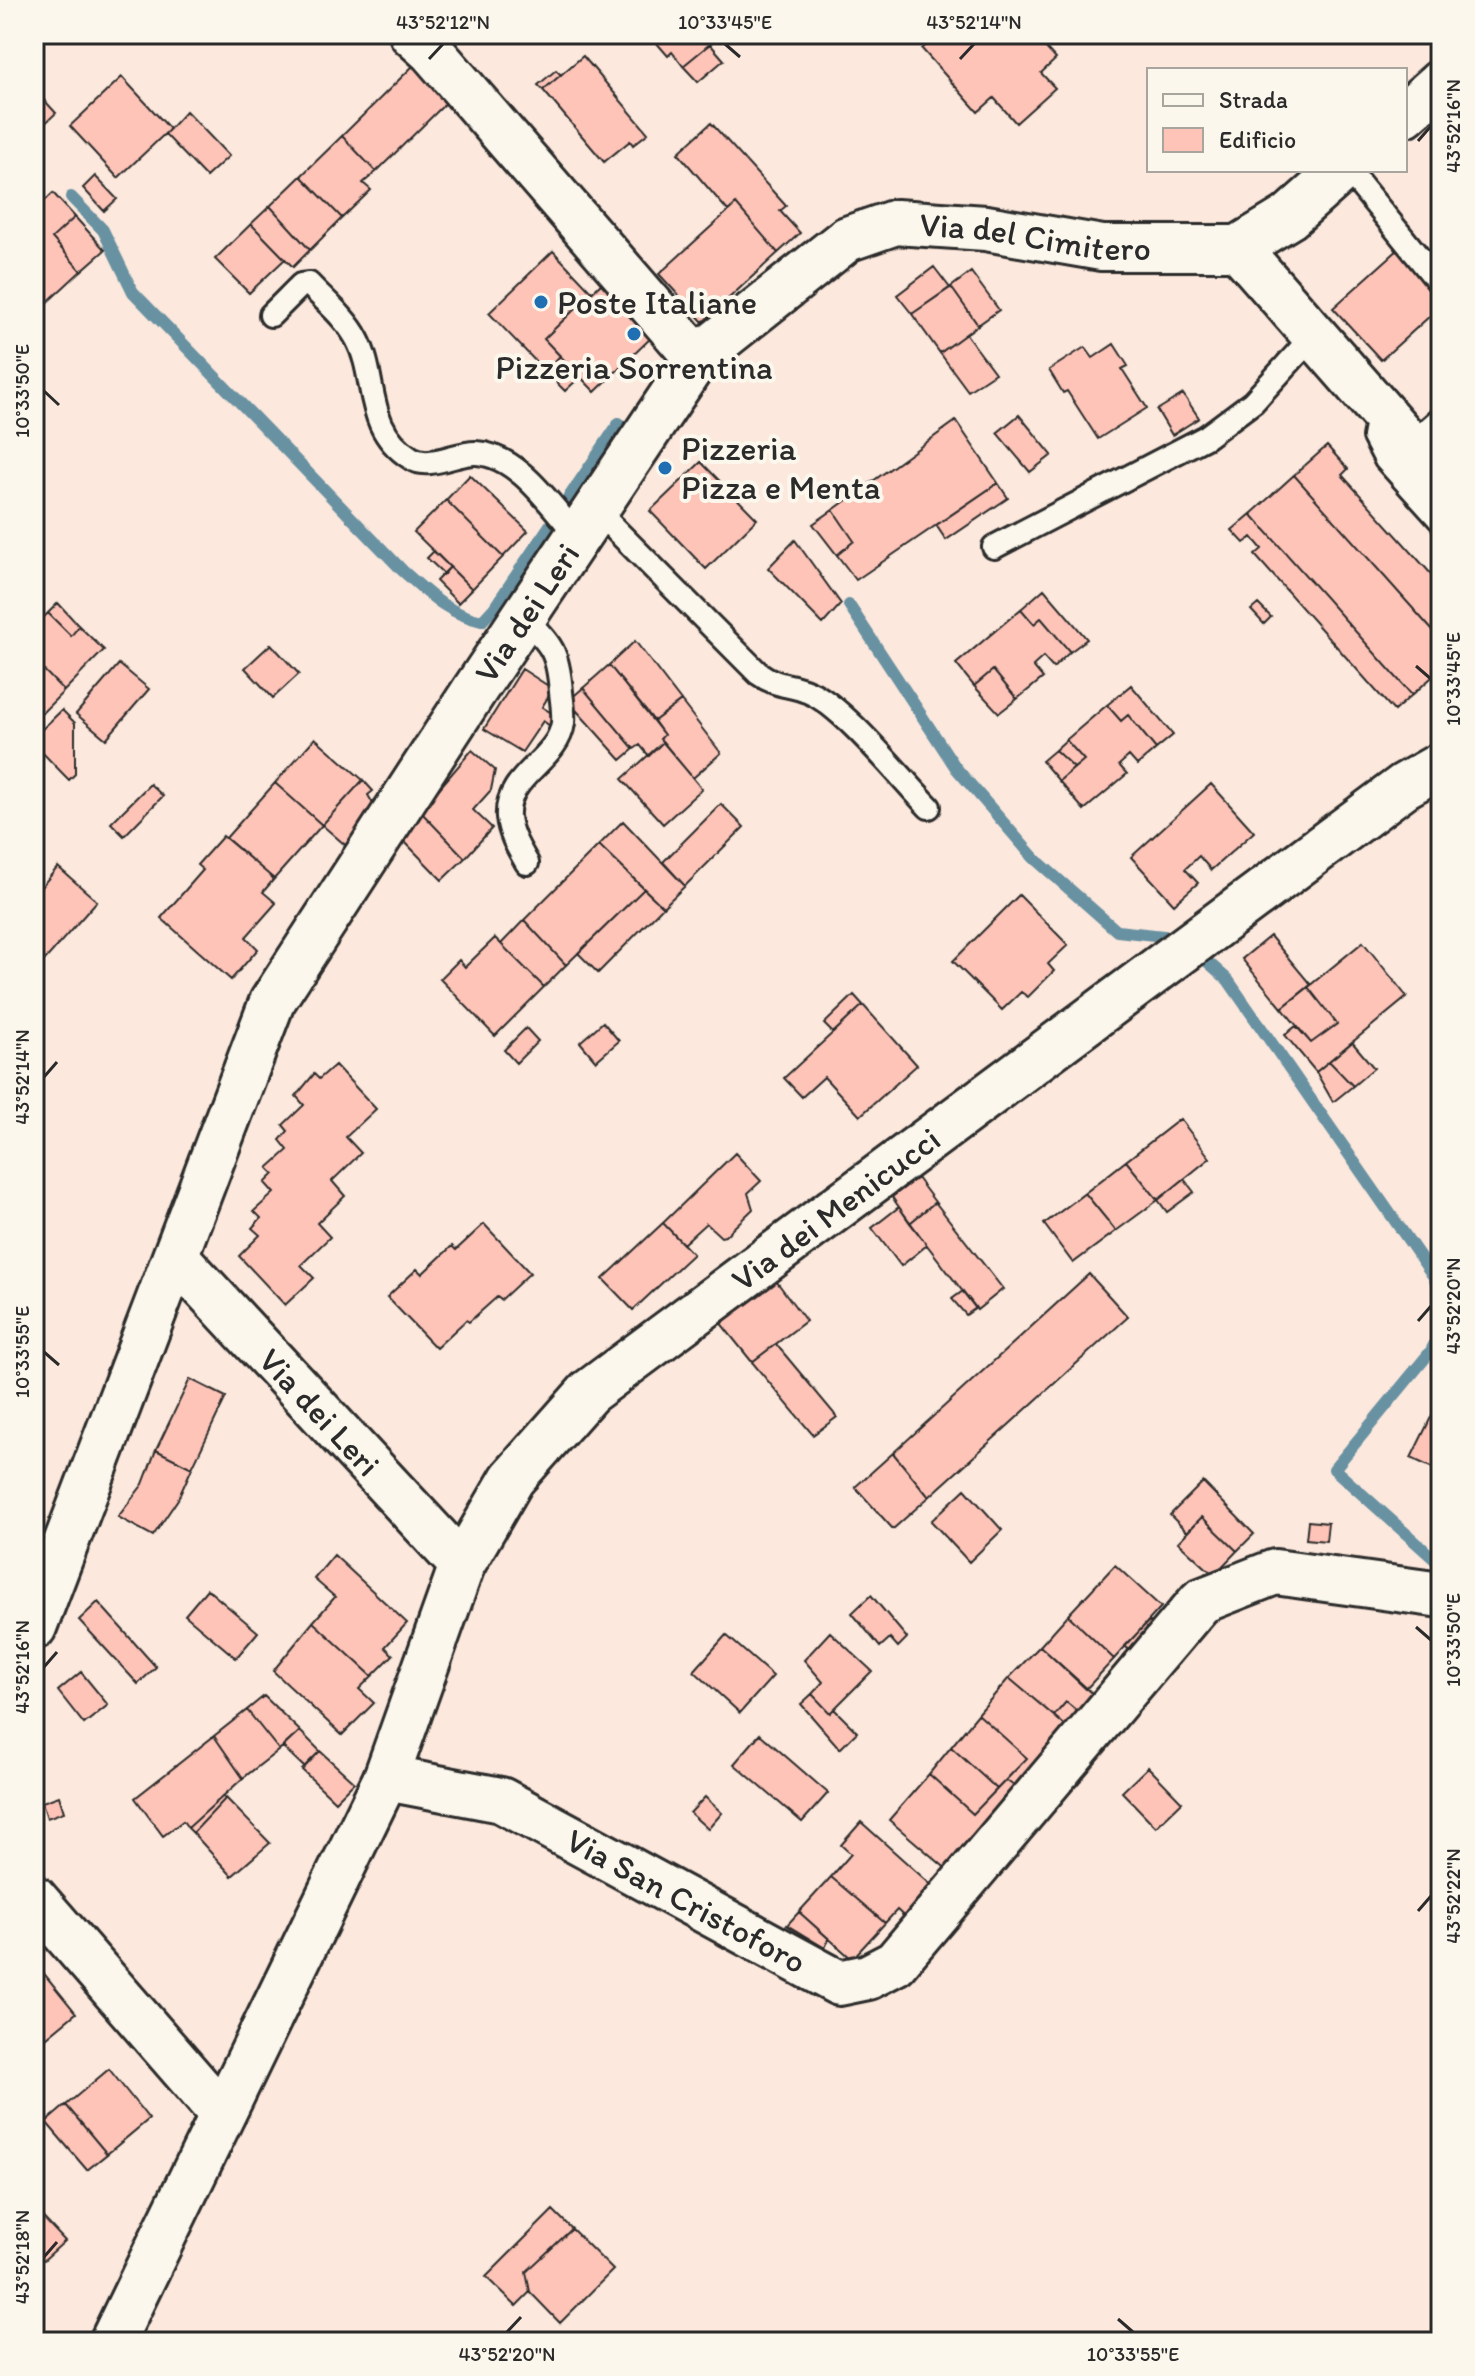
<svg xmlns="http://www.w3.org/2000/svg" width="1475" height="2376" viewBox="0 0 1475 2376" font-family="Itim,sans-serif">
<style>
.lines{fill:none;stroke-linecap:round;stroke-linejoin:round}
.stream{stroke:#6891a2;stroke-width:12}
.building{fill:#ffc4b8;stroke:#2b2b2b;stroke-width:2}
.lane-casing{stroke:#2b2b2b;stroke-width:28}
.street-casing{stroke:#2b2b2b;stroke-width:50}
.lane{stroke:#fbf7ec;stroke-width:22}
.street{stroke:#fbf7ec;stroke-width:44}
.ticks{fill:none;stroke:#2b2b2b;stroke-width:3}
.poi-dot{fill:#1f6fb2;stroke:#fbf7ec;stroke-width:3}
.labels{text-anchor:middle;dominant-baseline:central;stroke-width:8;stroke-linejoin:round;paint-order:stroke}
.street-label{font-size:34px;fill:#2b2b2b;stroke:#fbf7ec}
.poi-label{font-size:34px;fill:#2b2b2b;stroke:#fbf7ec;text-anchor:start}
.neatline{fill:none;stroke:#2b2b2b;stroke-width:3}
.ticks-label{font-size:20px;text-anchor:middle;fill:#2b2b2b}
</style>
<rect width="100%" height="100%" fill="#fce8dc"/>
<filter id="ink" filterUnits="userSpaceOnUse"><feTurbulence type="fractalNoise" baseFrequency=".0125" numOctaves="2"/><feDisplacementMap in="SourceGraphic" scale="16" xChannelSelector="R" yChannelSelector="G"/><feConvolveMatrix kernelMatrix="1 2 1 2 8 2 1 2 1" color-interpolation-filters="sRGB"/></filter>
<g filter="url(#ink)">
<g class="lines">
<!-- stream -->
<path class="stream" d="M71,197L103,230L133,292L403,571C429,594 448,614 482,621L494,608L619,423
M849,605L956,768L1034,858L1117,931L1173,937
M1200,955L1228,980L1434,1277L1441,1294
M1441,1331L1431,1351L1334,1469L1441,1565"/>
</g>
<!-- building -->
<path class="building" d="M649,34H720L721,35L683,66L672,52L668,56Z
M932,34H1033L1056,59L1041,73L1055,88L1016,123L994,98L978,112L922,49L934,37Z
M710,44L724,60L698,82L683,66Z
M583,56L648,133L633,145L630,141L604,162L543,90Z
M419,60L454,95L376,172L342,136Z
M556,70L561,75L543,90L538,85Z
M122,77L170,129L118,178L70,126Z
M34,89L56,113L34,134Z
M186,111L229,156L206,177L165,134Z
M711,123L786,206L780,211L800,233L778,253L736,204L728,211L678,153Z
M342,136L376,172L363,183L371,190L342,218L301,176Z
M95,176L117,199L104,211L83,188Z
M301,176L342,218L310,250L270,206Z
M53,193L75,217L52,238L81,271L41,308L34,301V211Z
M736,204L778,253L703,322L659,274Z
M270,206L310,250L293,267L251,224Z
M75,217L105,250L81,271L52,238Z
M251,224L285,259L249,293L215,259Z
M1400,248L1441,293V306L1381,360L1333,308Z
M553,251L592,292L544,339L560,356L545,371L489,313Z
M934,267L950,288L912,314L897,295Z
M971,272L999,310L978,325L951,287Z
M605,280L656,333L595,392L544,339Z
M951,287L978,325L940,353L912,314Z
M966,334L995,373L968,391L940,353Z
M1114,344L1128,366L1122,369L1147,408L1098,439L1067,391L1063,393L1049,370L1085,347L1093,358Z
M560,356L580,377L565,391L545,371Z
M1183,394L1199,418L1172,435L1157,410Z
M1019,415L1052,455L1030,472L997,433Z
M956,421L998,483L856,580L837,555L854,541L833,510Z
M1327,446L1348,469L1342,475L1441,585V640L1294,475Z
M701,462L757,519L706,569L650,511Z
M470,475L528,531L503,557L446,500Z
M1294,475L1441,640V669L1412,695L1251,514Z
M998,483L1008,498L946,540L936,525Z
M446,500L503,557L472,589L414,532Z
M833,510L854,541L837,555L813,524Z
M1251,514L1412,695L1394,711L1255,555L1262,549L1252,537L1244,543L1232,530Z
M795,540L841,604L823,624L768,568Z
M434,551L450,567L444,574L427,558Z
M450,567L472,589L458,603L436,581Z
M1044,589L1087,639L1070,652L1041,618L1034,624L1021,609Z
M58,603L79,626L71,636L48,613Z
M1258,604L1271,617L1264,624L1251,610Z
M1021,609L1034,624L1041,618L1070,652L1053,668L1043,657L1033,666L1043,678L1017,699L993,670L974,686L956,664Z
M48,613L71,636L79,626L104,650L64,691L34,660V627Z
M635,641L681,701L654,721L609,665Z
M271,644L299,674L273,698L245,668Z
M34,660L64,691L42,713L34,704Z
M119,664L149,689L106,739L76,714Z
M609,665L664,735L660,739L663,742L649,756L640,745L634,749L583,688Z
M522,669L553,689L542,707L556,716L550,726L543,721L522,752L484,729Z
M993,670L1017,699L999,713L974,686Z
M1131,685L1173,735L1156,749L1128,715L1121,721L1107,705Z
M583,688L634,749L621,760L568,701Z
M681,701L721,753L693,778L660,739L664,735L654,721Z
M1107,705L1121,721L1128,715L1156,749L1137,765L1129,756L1119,765L1127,774L1084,810L1059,781L1084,760L1066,740Z
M62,710L75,723V774L69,780L34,744V737Z
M315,738L363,780L322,825L275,783Z
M1066,740L1084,760L1074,768L1055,750Z
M663,742L702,789L663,824L622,779Z
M472,750L495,770L491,790L473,810L492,828L465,858L420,811Z
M1055,750L1074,768L1059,781L1042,761Z
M363,780L373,791L368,795L372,802L378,798L387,809L351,850L322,825Z
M275,783L322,825L274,879L226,838Z
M150,784L163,796L124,836L111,823Z
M1211,784L1254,832L1211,870L1199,856L1185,869L1198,883L1174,904L1131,857Z
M721,804L744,827L685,886L663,862Z
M420,811L465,858L442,880L402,839Z
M623,821L685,886L663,907L599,845Z
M223,836L274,879L263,892L276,903L246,937L258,949L231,980L161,918L203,870L197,865Z
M599,845L644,889L566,965L524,920Z
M58,867L97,901L36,970L34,895Z
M644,889L663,907L598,973L578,953Z
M1019,895L1068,945L1048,964L1054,971L1028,997L1021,992L1002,1010L953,961Z
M524,920L566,965L544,987L501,944Z
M1270,936L1311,985L1282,1008L1242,959Z
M495,938L544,987L495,1036L440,979L459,960L465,967Z
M1363,942L1407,997L1316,1072L1285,1035L1296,1026L1311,1043L1337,1024L1308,987Z
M1308,987L1337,1024L1311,1043L1282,1008Z
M854,995L863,1005L833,1033L824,1024Z
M863,1005L917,1065L860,1116L824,1077L802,1097L784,1078Z
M603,1022L619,1041L596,1061L580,1042Z
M526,1028L538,1041L516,1063L504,1050Z
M1352,1042L1374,1068L1353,1086L1329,1061Z
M1329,1061L1353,1086L1333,1102L1316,1072Z
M335,1065L376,1109L346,1137L361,1153L332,1181L345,1196L317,1223L330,1237L301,1265L314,1278L285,1305L239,1256L260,1235L252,1228L261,1218L254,1211L274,1193L265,1183L274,1174L268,1168L288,1150L280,1140L288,1131L283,1125L304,1105L296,1096L314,1074L319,1079Z
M1180,1119L1210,1158L1158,1200L1126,1161Z
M735,1153L761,1181L748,1193L753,1209L725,1236L721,1237L706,1223L683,1244L663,1223Z
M1126,1161L1158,1200L1116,1231L1085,1193Z
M917,1178L935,1202L910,1223L892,1197Z
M1184,1179L1194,1192L1167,1212L1158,1200Z
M1085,1193L1116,1231L1073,1263L1044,1224Z
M935,1202L1003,1289L977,1310L910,1223Z
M899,1207L927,1245L901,1266L872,1228Z
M663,1223L693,1254L633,1310L603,1279Z
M484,1224L530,1273L501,1300L497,1297L469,1322L466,1320L436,1348L387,1297L417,1269L422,1274L452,1246L456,1250Z
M1089,1274L1128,1317L929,1497L893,1453Z
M774,1278L806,1321L752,1362L719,1321Z
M963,1291L976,1308L966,1315L952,1299Z
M776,1344L837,1417L813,1435L752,1362Z
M190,1379L226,1397L192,1468L156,1450Z
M1438,1403L1441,1404V1472L1411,1458Z
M156,1450L192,1468L178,1499L153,1536L118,1517L143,1484Z
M893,1453L929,1497L893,1529L855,1487Z
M1203,1482L1254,1534L1237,1551L1202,1517L1187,1532L1170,1515Z
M965,1489L1002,1530L969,1562L931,1521Z
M1202,1517L1237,1551L1214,1575L1178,1542Z
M1308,1521L1328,1523L1326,1541L1306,1539Z
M334,1555L407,1623L385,1647L393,1655L372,1676L313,1622L335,1597L314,1579Z
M1115,1565L1161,1607L1114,1659L1068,1615Z
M207,1589L258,1632L236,1658L185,1615Z
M871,1595L907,1638L898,1647L890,1638L880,1647L852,1613Z
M98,1602L156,1667L138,1684L79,1620Z
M1068,1615L1114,1659L1086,1689L1040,1646Z
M1149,1621L1162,1634L1138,1659L1125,1646Z
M313,1622L372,1676L359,1689L374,1703L342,1735L273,1671Z
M830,1632L872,1671L830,1713L812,1694L823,1682L804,1660Z
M726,1635L773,1676L740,1713L694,1671Z
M1040,1646L1101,1701L1087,1719L1066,1702L1054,1716L1009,1678Z
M81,1672L108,1705L84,1724L58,1691Z
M1009,1678L1075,1734L1025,1794L1006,1780L1027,1758L978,1714Z
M812,1694L830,1713L834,1709L857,1732L840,1749L801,1704Z
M264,1696L300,1731L279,1750L247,1710Z
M1066,1702L1087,1719L1075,1734L1054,1716Z
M247,1710L279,1750L243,1778L214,1736Z
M978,1714L1027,1758L997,1789L951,1747Z
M300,1731L320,1751L304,1767L283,1747Z
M760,1734L828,1793L802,1822L734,1764Z
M214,1736L243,1778L188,1828L183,1821L163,1836L135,1798Z
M951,1747L997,1789L973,1814L929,1774Z
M320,1751L354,1782L335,1801L302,1770Z
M1148,1767L1182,1802L1156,1827L1122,1792Z
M929,1774L973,1814L1006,1780L1025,1794L956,1877L889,1820Z
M59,1796L64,1812L47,1818L42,1802Z
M223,1796L226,1798L193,1833L188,1828Z
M705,1797L722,1813L708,1829L690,1813Z
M226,1798L270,1843L232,1876L193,1833Z
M861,1822L938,1891L910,1922L897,1910L885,1923L831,1877L851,1854L841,1845Z
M831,1877L885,1923L852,1959L799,1912Z
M799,1912L829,1939L825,1948L787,1925Z
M37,1965L76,2013L41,2042L34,2034V1968Z
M109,2069L149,2119L107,2154L66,2105Z
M66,2105L107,2154L87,2170L46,2122Z
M34,2208L65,2241L44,2260L34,2253Z
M553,2210L572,2229L526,2272L530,2292L516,2306L486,2277Z
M572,2229L613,2270L560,2323L530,2292L526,2272Z"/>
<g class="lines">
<defs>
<path id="lane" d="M1348,170L1441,285
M271,315L301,285L309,284C325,301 346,318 357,339C378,378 363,428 411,458C429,470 457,452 476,453C519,455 552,508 578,536
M1379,410L1374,437L1386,460L1441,521
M1410,445L1441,418
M596,510L758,673C779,688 788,683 809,692C843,706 901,778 929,807
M994,547L1206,437L1253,402L1314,335
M524,618C552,645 558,652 561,692C562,702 564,713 563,723C558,761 505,775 508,817C510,835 519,849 527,863"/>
<g id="street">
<path d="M412,34L432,52L697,358"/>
<path d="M1405,114L1441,82"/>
<path d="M1238,248L1441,480"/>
<path id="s1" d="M177,1258L462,1565"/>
<path id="s2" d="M34,1627L272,1002L474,691L697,358L847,239L896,222L986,228L1102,248H1238L1289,217L1342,170"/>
<path id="s3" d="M386,1778L501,1800L839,1983L868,1977L895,1963L1201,1601L1275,1572L1441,1595"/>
<path d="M34,1898L221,2113"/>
<path id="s4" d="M112,2342L386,1778L462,1565L512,1479L589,1392L1404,786L1441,765"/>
</g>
</defs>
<!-- lane casing -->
<use href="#lane" class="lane-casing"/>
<!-- street casing -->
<use href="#street" class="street-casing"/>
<!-- lane -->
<use href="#lane" class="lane"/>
<!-- street -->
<use href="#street" class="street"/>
</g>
</g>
<!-- ticks -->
<path class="ticks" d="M725,44L740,57M429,59L443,44M960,59L974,44M1418,141L1431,126M44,391L59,405M1416,666L1431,679M44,1077L57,1062M1418,1321L1431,1306M44,1352L59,1365M1416,1627L1431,1640M44,1667L57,1652M1418,1911L1431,1896M44,2257L57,2242M1118,2319L1133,2332M507,2332L521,2317"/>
<!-- markers -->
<g class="poi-dot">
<circle cx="541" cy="302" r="8"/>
<circle cx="634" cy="334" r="8"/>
<circle cx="665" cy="468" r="8"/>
</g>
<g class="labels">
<!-- street labels -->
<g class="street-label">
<text stroke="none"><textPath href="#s2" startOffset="1824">Via del Cimitero</textPath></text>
<text stroke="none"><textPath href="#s2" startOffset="1134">Via dei Leri</textPath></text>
<text stroke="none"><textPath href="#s4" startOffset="1376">Via dei Menicucci</textPath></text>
<text stroke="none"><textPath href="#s1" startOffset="210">Via dei Leri</textPath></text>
<text stroke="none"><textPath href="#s3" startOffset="328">Via San Cristoforo</textPath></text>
</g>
<!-- poi labels -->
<g class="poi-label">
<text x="557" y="302">Poste Italiane</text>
<text x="634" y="367" text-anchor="middle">Pizzeria Sorrentina</text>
<text x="681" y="448">Pizzeria<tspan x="681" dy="39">Pizza e Menta</tspan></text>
</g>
</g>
<!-- margin -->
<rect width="1475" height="2376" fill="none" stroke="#fbf7ec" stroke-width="88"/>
<!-- legend -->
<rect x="1147" y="68" width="260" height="104" fill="#fbf7ec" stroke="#a8a59f" stroke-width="2"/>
<rect x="1163" y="94" width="40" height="12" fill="#fbf7ec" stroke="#a8a59f" stroke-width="2"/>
<text x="1219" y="108" font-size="24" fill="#2b2b2b">Strada</text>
<rect x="1163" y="128" width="40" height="24" fill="#ffc4b8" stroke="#a8a59f" stroke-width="2"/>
<text x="1219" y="148" font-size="24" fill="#2b2b2b">Edificio</text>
<rect x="44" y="44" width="1387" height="2288" class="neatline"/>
<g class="ticks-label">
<text x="443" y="29">43°52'12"N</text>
<text x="725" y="29">10°33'45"E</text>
<text x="974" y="29">43°52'14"N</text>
<text transform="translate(1453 126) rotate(-90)" y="7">43°52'16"N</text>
<text transform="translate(22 391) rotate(-90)" y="7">10°33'50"E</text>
<text transform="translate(1453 679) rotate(-90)" y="7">10°33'45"E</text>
<text transform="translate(22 1077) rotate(-90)" y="7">43°52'14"N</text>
<text transform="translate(1453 1306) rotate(-90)" y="7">43°52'20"N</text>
<text transform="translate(22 1352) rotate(-90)" y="7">10°33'55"E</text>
<text transform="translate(1453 1640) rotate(-90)" y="7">10°33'50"E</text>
<text transform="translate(22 1667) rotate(-90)" y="7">43°52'16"N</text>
<text transform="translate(1453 1896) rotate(-90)" y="7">43°52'22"N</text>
<text transform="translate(22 2257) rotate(-90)" y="7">43°52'18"N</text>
<text x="507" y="2361">43°52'20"N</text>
<text x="1133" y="2361">10°33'55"E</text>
</g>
</svg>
